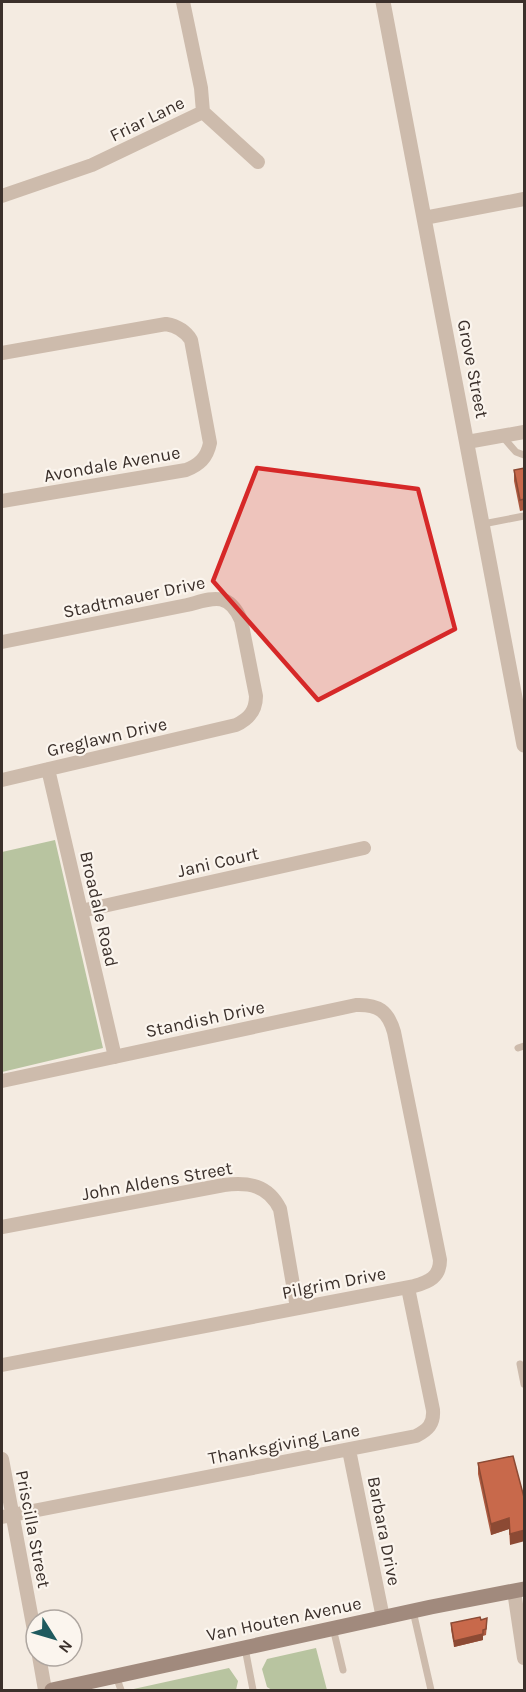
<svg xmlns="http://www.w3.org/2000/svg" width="526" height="1692" viewBox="0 0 526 1692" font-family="Karla,sans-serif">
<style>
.green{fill:#b8c4a0}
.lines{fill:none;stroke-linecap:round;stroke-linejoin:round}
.service{stroke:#cdbbac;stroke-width:7}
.minor{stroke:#cdbbac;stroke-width:14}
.tertiary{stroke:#cdbbac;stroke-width:15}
.secondary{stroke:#a18a7d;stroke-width:15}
.wall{fill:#ac5a40}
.shaded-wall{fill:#8c4a34}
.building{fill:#c8694b;stroke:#8c4a34;stroke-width:1.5}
.marked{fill:#d62828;fill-opacity:0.2;stroke:#d62828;stroke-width:4.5;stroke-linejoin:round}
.labels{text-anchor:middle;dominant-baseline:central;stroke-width:4.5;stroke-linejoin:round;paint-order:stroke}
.street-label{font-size:18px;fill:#3b302b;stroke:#fbf5ee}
</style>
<rect width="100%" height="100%" fill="#f4ebe1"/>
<!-- green -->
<path class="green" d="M55,840L103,1048L2,1072V852Z
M316,1648L327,1690H272L267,1687L262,1669L267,1659Z
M229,1668L238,1681L236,1690H129Z"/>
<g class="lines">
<!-- service -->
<path class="service" d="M502,436L516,452L524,455
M483,524L524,516
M518,1048L524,1046
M520,1364L524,1384
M413,1611L431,1690
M333,1628L343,1670
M245,1648L253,1690
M116,1676L121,1690"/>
<!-- minor -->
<path class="minor" d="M183,2L201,88L203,112
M203,112L258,162
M2,196L92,165L203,112
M424,218L524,199
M2,353L166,324C177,326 185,330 191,340L210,443C207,458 199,465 186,470L2,501
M467,442L524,432
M2,642L187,605C211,599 228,590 241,620L256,696C256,711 249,719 236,725L2,780
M48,769L115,1057
M81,911L364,848
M2,1081L356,1005C378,1004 388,1011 394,1032L440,1260C440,1277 429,1282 414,1286L2,1365
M2,1227L224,1185C249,1182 268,1185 280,1209L297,1308
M349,1450L383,1618
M2,1459L36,1641
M2,1517L416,1436C428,1430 434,1424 433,1410L408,1288
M514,1591L524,1658
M39,1656L45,1690"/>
<!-- tertiary -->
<path class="tertiary" d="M383,2L524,745"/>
<!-- secondary -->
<path class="secondary" d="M52,1690L431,1607L524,1589"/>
</g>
<!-- wall -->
<path class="wall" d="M525,468V510L520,511L514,481V470Z
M513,1456L510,1545L509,1529L491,1535L478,1474V1463Z
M481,1620L487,1624L486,1635L483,1636V1640L454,1647L451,1629V1623Z"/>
<!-- shaded-wall -->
<path class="shaded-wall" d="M509,1518V1529L491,1535V1524Z
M525,1530V1541L510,1545V1534Z
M483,1630V1640L454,1647V1641Z"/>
<!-- building -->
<path class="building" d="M525,468V499L520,500L514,470Z
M513,1456L525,1501V1530L510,1534L509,1518L491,1524L478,1463Z
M480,1617L481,1620L487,1618L486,1629L483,1630V1634L454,1641L451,1623Z"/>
<!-- marked area -->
<path class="marked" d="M257,468L418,489L455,629L318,700L213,581Z"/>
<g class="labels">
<!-- street labels -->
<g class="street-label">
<text transform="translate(147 119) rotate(-26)">Friar Lane</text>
<text transform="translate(473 369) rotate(79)">Grove Street</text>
<text transform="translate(112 464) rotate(-10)">Avondale Avenue</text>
<text transform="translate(134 597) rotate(-12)">Stadtmauer Drive</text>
<text transform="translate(107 737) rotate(-13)">Greglawn Drive</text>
<text transform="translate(218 862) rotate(-13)">Jani Court</text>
<text transform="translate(99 909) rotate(77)">Broadale Road</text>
<text transform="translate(205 1019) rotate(-12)">Standish Drive</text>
<text transform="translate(157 1181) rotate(-10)">John Aldens Street</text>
<text transform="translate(334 1283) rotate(-11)">Pilgrim Drive</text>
<text transform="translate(284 1444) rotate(-11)">Thanksgiving Lane</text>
<text transform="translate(33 1529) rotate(79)">Priscilla Street</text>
<text transform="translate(384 1531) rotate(79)">Barbara Drive</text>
<text transform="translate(284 1619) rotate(-12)">Van Houten Avenue</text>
</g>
</g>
<!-- border -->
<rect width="526" height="1692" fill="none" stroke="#3b302b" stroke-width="6"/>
<!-- north arrow -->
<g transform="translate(54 1638) rotate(127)"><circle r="28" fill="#fbf5ee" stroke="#aea6a0" stroke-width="1.5"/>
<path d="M0-4.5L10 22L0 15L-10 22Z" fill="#1f5a5e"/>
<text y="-9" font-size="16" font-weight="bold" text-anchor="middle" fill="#3b302b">N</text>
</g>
</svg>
